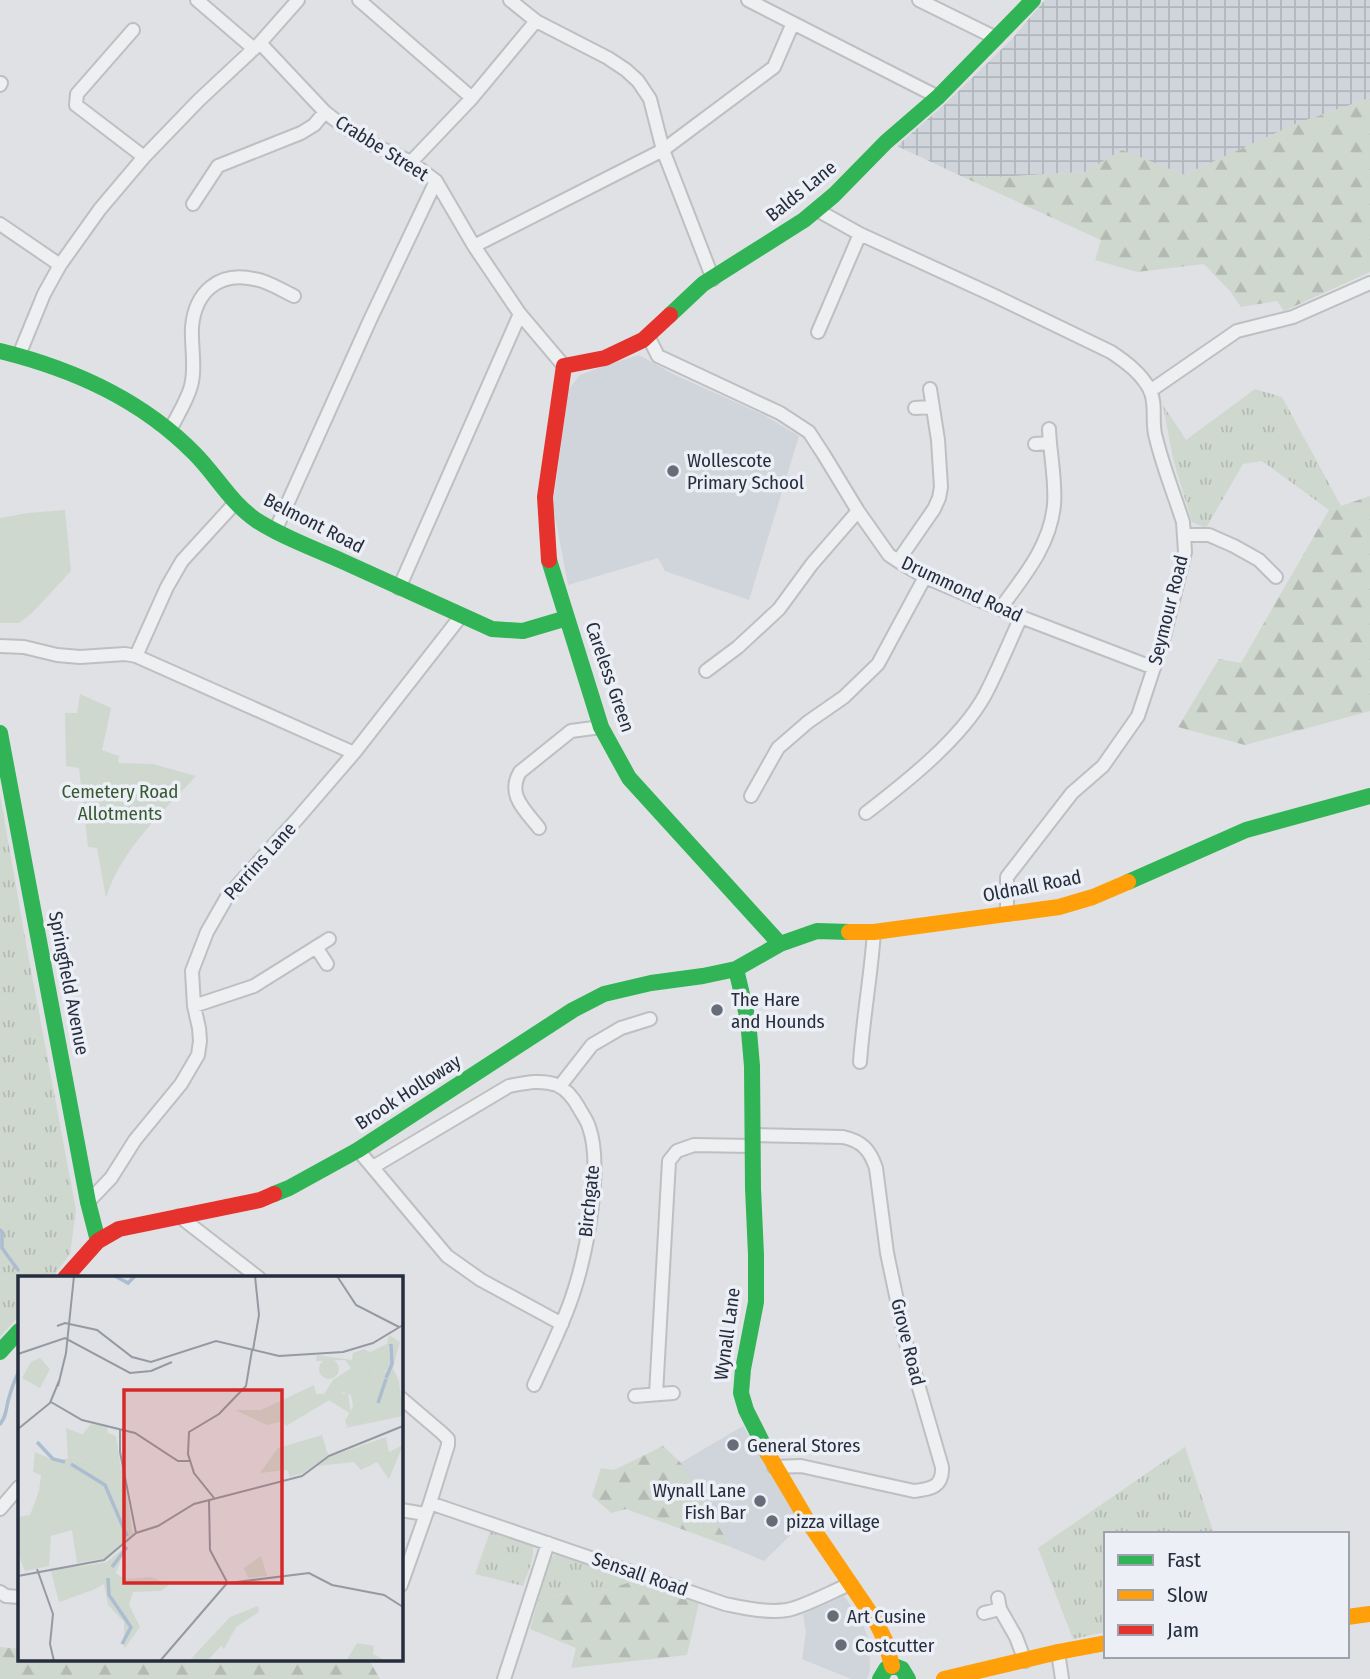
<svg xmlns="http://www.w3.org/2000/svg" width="1370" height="1679" viewBox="0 0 1370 1679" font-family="'Fira Sans Condensed',sans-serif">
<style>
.built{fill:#d0d4db}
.industrial{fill:url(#industrial-grid)}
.grass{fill:url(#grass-tufts)}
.forest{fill:url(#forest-firs)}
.garden{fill:#cfd8cf}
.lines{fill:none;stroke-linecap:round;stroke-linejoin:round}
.stream{stroke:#acbdd1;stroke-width:3.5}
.street-casing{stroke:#bdbfc2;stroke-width:16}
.street{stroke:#eeeff1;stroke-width:12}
.fast{stroke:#30b455;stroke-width:16}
.slow{stroke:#ff9f0a;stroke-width:16}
.jam{stroke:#e5322d;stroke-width:16}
.poi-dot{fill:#676d78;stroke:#eceff5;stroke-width:2.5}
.labels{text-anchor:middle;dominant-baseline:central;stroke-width:7;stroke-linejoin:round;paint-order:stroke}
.street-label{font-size:19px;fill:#262e3e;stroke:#eceff5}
.poi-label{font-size:19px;fill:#262e3e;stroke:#eceff5;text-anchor:start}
.park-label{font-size:19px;fill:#385a32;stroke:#eceff5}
.inset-river{fill:none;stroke:#acbdd1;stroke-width:3.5}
.inset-road{fill:none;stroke:#9599a2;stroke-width:2}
.view{fill:#d62828;fill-opacity:0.15;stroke:#d62828;stroke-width:3.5}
.inset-edge{fill:none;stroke:#262e3e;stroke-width:3.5}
</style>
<defs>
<pattern id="industrial-grid" width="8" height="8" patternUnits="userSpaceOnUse" patternTransform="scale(1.75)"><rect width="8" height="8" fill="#d0d4db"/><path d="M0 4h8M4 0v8" fill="none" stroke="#b2b6bd"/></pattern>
<pattern id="grass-tufts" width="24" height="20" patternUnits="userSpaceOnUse" patternTransform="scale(1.75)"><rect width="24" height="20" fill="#cfd8cf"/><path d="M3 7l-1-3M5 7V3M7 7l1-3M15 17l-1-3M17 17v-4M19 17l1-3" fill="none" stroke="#b2bab3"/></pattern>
<pattern id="forest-firs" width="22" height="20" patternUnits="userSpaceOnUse" patternTransform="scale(1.75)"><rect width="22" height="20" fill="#cfd8cf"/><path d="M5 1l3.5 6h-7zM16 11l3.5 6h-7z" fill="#b2bab3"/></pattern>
</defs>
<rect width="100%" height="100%" fill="#dfe1e4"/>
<!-- built -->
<path class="built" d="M639,355L675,375L764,415L799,436L749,600L665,571L658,558L568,585L553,506L568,390L580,375L607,365Z
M743,1426L801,1525L764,1561L731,1547L680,1463Z
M844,1596L862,1622L869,1641L870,1671L867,1679H851L802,1659L806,1633L803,1614Z"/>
<!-- industrial -->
<path class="industrial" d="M1045,0H1370V98L1298,123L1184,175L1122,150L1085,172L996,177L961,176L897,146L945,104L1011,40Z"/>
<!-- grass -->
<path class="grass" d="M1255,389L1282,397L1341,506L1329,510L1262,461L1243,464L1206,528L1192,522L1173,459L1163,405L1186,440Z
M0,795L25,938L76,1210L70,1254L52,1278H19V1316L0,1337Z
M1185,1447L1214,1534H1106V1632L1073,1639L1038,1548Z
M491,1529C499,1532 524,1538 530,1542C539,1550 526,1577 523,1586L475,1574Z
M559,1553L641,1579L601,1591H574L538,1601L551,1557Z"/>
<!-- forest -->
<path class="forest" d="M1370,98V272L1284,311L1277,301L1241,307L1230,291L1204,264L1137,272L1095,260L1101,240L961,176L996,177L1085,172L1122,150L1184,175L1298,123Z
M1370,496V711L1245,745L1178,727L1219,659L1241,663L1329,510Z
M663,1446L680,1462L731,1547L626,1509L611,1513L592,1496L601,1468L614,1470Z
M641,1579L699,1603L687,1655L571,1668L576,1648L530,1629L538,1601L574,1591H601Z
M0,1647L19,1649V1660H369L380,1679H0Z"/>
<!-- garden -->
<path class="garden" d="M65,510L71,571L33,612L19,623H0V518L28,513Z
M80,694L111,708L102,750L119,756L118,763L153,764L196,776C162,813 121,849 106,898L97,848L88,847L79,768L66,766L65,713H77Z"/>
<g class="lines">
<!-- stream -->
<path class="stream" d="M0,1230L2,1232V1248L18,1270
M0,1424C6,1417 6,1410 8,1401C11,1390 14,1381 19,1371"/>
<defs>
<path id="street" d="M197,0L254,49
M359,0L472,98
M510,0L536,21L608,58L626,70L638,81L650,99L663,150L713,279
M748,0L938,97
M919,0L996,38
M133,30L77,94L76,105L144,157
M260,43L325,112L343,126L374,145L411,162L436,181L474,246L520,314L564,366
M0,85L1,83
M411,162L472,98L536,21
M193,204L218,166L301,133L314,125L325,112
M817,210L860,234L995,296L1111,352C1126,362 1141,373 1150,390C1157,405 1151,423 1156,438C1163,467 1174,494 1183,522L1185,552L1163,640L1138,716L1103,766L1072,793L1007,877V914
M0,224L60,265
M474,246L663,150L774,67L793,23
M818,332L860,234
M648,336L658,356L780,413L809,432L824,455L858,511L889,555L898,561L925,577L1000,609L1154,668
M19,355L44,294L60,265L100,209L144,157L199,100L260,43L298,0
M1150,391L1237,331L1293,317L1370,283
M915,408L932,407
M170,430C177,416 187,401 191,386C196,368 191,346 192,327C195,292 219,271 254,279C268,281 281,290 294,296
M1035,444L1050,443
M275,531L370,320L436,181
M1185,535H1209L1234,546L1259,560L1276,577
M898,561L934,509L939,498L941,487L938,440L930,389
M399,588L520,314
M1000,609C1024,576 1050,546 1054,505C1056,480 1050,454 1049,429
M0,646L24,647L57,655L80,657L125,654L136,656L354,753
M136,656L167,587L182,561L235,503
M706,671L738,647L779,609L812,564L858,511
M751,796L778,748L808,722L844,697L878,664L925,577
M866,813C905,783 961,739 985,695C998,670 1009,643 1021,617
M539,828C526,811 506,795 520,772L571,731L601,727
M316,947L327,964
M194,1006L254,986L329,939
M860,1062C863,1018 871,976 874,932
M560,1086L592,1045L621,1028L650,1019
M753,1135L843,1137C862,1141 870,1150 876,1168L887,1253L906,1343L942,1467C943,1487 931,1489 914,1491L801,1466L774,1467
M358,1150L447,1256L481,1280L562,1324
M373,1167L509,1086C525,1083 541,1079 557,1085C566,1089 574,1099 579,1108C582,1114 587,1120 589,1127C603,1166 587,1251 574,1291C564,1323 548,1354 534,1385
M88,1202L111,1178L135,1140L181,1084L198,1055L200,1041L199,1028L194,1006L192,971L207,932L227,897L298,818L354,753L461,616
M179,1216L259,1278
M656,1394L669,1161L677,1151L694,1145L752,1146
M635,1396L673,1393
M401,1398L442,1433L448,1439V1445L430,1503L401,1585
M430,1503L725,1604C745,1608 766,1613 787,1610C804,1607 833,1591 850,1584
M0,1509L19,1487
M401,1510L425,1514
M0,1592L6,1596L19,1597
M998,1598L1000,1609L1016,1637L1025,1661
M984,1613L1000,1609
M1058,1652L1062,1679
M504,1679L548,1543"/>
</defs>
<!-- street casing -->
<use href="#street" class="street-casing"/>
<!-- street -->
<use href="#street" class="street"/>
<!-- fast -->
<path class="fast" d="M670,315L703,284L804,220L834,195L886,142L938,97L1033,0
M0,351C73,369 141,399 195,454C216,475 230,502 256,520C282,537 313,548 342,561C392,584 442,606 492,629L523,631L567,618
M549,560L601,727L629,778L780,944
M0,733L88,1202L98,1241
M1128,882L1246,830L1370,796
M736,969L748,1020L752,1066L753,1188L756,1255V1302L743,1369L741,1393L746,1410L768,1454
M274,1194L289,1188L358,1150L573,1010L604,994L651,983L703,976L736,969L780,944L817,931L849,932
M0,1352L19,1331
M880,1679L886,1669L894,1666L902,1669L908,1679"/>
<!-- slow -->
<path class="slow" d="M849,932H874L1059,907L1093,897L1128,882
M768,1454L807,1520L875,1620L885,1640L892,1666
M1347,1617L1370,1614
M944,1679L1058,1652L1106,1643"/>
<!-- jam -->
<path class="jam" d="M549,560L545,497L564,366L605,358L643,340L670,315
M65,1278L98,1241L119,1229L260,1200L274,1194"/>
</g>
<!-- markers -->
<g class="poi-dot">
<circle cx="673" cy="471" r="7"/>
<circle cx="717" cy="1010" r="7"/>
<circle cx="733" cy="1445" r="7"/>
<circle cx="760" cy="1501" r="7"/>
<circle cx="772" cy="1521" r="7"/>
<circle cx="833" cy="1616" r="7"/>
<circle cx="841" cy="1645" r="7"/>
</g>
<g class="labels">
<!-- street labels -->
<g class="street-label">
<text transform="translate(382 148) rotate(32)">Crabbe Street</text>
<text transform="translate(801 191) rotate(-39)">Balds Lane</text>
<text transform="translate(314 523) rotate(27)">Belmont Road</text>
<text transform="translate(962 589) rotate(25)">Drummond Road</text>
<text transform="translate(1168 610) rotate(-76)">Seymour Road</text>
<text transform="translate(610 677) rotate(71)">Careless Green</text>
<text transform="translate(260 861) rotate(-48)">Perrins Lane</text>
<text transform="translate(1032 886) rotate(-11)">Oldnall Road</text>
<text transform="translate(69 983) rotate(79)">Springfield Avenue</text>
<text transform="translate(408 1092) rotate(-33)">Brook Holloway</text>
<text transform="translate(589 1201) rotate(-84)">Birchgate</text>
<text transform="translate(727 1334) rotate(-82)">Wynall Lane</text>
<text transform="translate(908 1342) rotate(76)">Grove Road</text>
<text transform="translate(640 1574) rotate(19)">Sensall Road</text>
</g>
<!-- poi labels -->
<g class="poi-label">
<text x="687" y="460">Wollescote<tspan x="687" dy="22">Primary School</tspan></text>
<text x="731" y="999">The Hare<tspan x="731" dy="22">and Hounds</tspan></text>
<text x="747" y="1445">General Stores</text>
<text x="746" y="1490" text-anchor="end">Wynall Lane<tspan x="746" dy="22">Fish Bar</tspan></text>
<text x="786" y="1521">pizza village</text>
<text x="847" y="1616">Art Cusine</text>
<text x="855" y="1645">Costcutter</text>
</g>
<!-- park labels -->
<g class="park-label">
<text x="120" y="791">Cemetery Road<tspan x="120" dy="22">Allotments</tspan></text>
</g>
</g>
<!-- overview -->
<g transform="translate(18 1276)">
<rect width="385" height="385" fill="#dfe1e4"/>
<path d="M369,70L372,78L367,96L375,92L381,105L385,140L327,152L345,140L357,97L355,86ZM330,117L333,138L309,123L314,118ZM17,176L38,185L56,181L82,194L93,208L106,202L115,258L89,282L59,287L54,254L33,260L31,290L7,295L0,277V241L12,239L21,215L23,199L15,196ZM243,280L249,300L230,302L226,292ZM65,290L75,314L41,326L32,292ZM339,367L356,370L355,378L369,385H328Z" fill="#cfd8cf"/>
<path d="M371,59L382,66L374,95L366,94L372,78L369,70L355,86L357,97L345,141L329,150L327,145L335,130L333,119L325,116L268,150L265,145L249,149L217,134H243L296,109L298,118H306L315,104L333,92L327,84L298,85L299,79L334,84L335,77L346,73L352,76L369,68ZM304,159L310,179L285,197L272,201L269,194L242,197L260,172ZM368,161L371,176L385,169L371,203L359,186L343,194L336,186L299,190L311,181ZM108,270L98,297L106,303L134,301L151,309L143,315L115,316L111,329L122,351L106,373V346L90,329L86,308L75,314L65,290L89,286ZM240,330L241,336L218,351L206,373L203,370L189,385H171L212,341Z" fill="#cfd8cf"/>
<path d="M73,148L89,151L90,157L98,160L102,186L82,194L56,181L58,167Z" fill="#cfd8cf"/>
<path d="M22,82L32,93L22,112L4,102L13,86ZM301 93a10 10 0 1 1 20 0a10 10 0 1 1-20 0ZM48,152L66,159L59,167L60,178L50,184ZM102,186L106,202L93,208L82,194Z" fill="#cfd8cf"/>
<path class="inset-river" d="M97,0L110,7L117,0M368,102L374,88L373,68M360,127L368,103M19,166L35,183L47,186M53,188L87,209L109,260M94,291L109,271M90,302L91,319L113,351L104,368"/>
<path class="inset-road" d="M319,0L338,29L381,51M39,50L47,47L79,54L114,81L133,86L198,65L261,80L325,76L355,67L385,49M235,74L241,39L237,0M0,78L47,62L112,97L133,95L154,86M40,110L48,77L56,0M33,126L64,144L117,157L160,185H172M0,153L32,127L41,105M102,153V176L118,257M196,222L176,197L170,178L171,156L201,138L228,110L234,74M191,225L192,274L209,306M118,257L140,250L176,228L284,200L311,180L385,150M19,293L35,338L32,368L36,385M0,300L86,284L118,257M211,307L291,297L314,309L366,319L385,331M142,385L210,306"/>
<path class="view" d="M106,114H264V307H106Z"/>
<rect width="385" height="385" class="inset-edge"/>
</g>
<!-- legend -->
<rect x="1104" y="1532" width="245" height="126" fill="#eceff5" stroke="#9da2ac" stroke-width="2"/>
<rect x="1118" y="1555" width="35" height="10" fill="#30b455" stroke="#9da2ac" stroke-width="2"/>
<text x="1167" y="1567" font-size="21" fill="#262e3e">Fast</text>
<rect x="1118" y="1590" width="35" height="10" fill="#ff9f0a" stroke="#9da2ac" stroke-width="2"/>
<text x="1167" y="1602" font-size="21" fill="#262e3e">Slow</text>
<rect x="1118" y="1625" width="35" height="10" fill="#e5322d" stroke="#9da2ac" stroke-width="2"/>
<text x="1167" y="1637" font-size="21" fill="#262e3e">Jam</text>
</svg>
